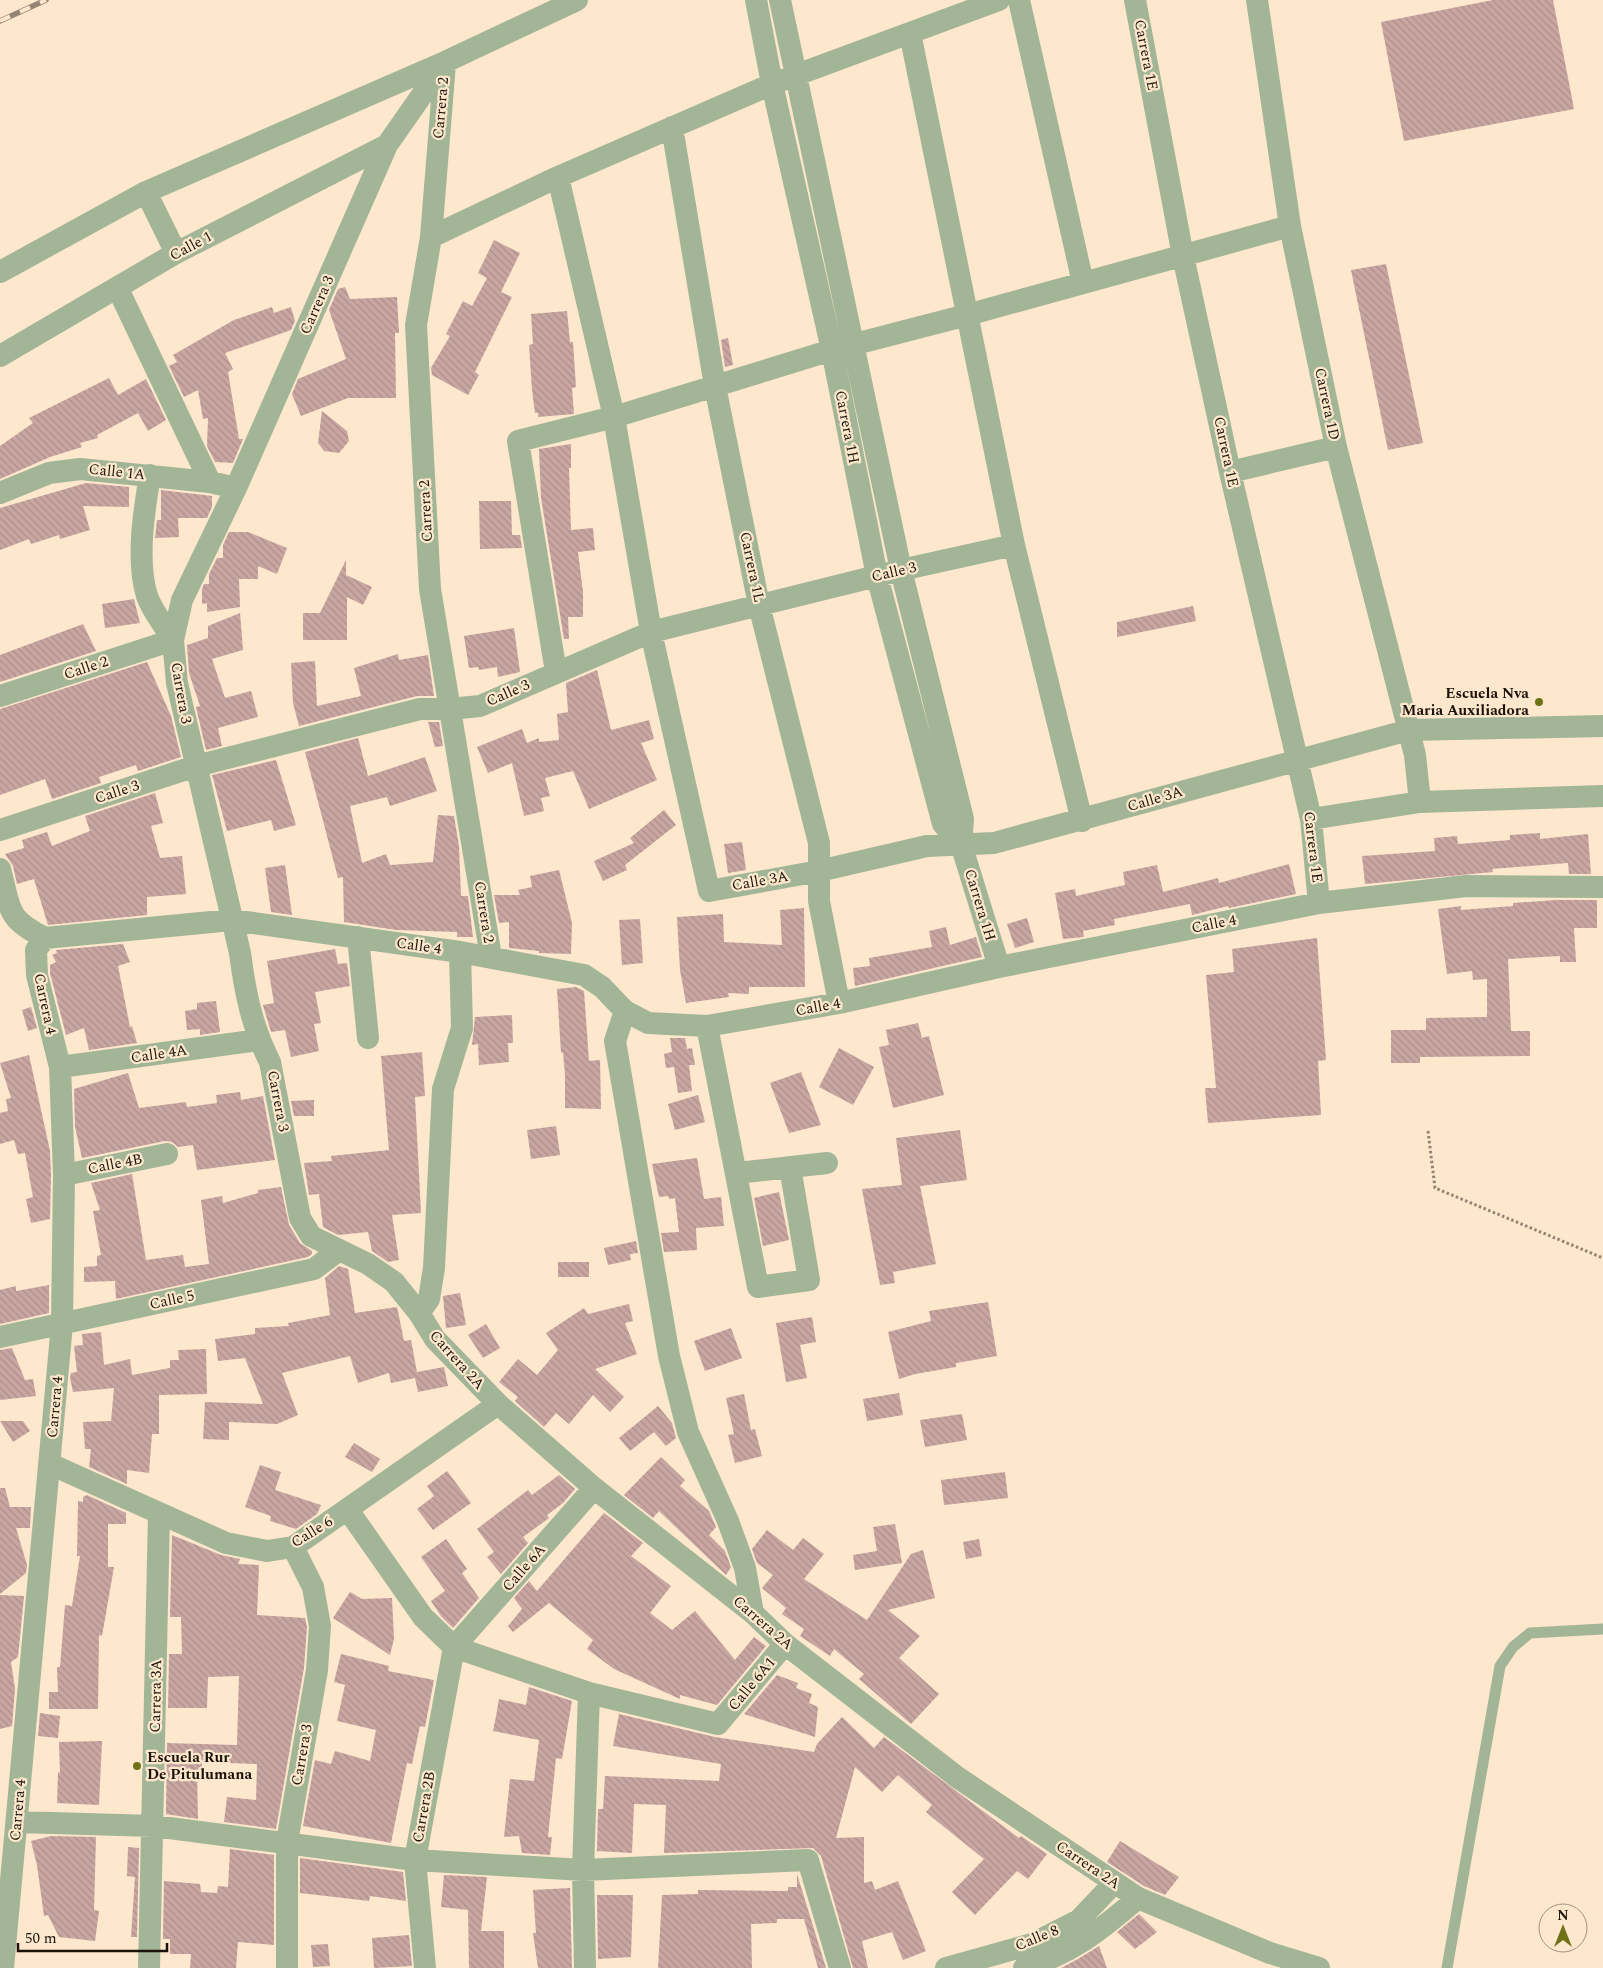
<svg xmlns="http://www.w3.org/2000/svg" width="1603" height="1968" viewBox="0 0 1603 1968" font-family="Spectral,serif">
<style>
.building{fill:url(#building-back-hatch)}
.lines{fill:none;stroke-linecap:round;stroke-linejoin:round}
.path{stroke:#928371;stroke-width:3;stroke-dasharray:2.5 2.5;stroke-linecap:butt}
.service{stroke:#a3b597;stroke-width:11}
.minor{stroke:#a3b597;stroke-width:22}
.rail-casing{stroke:#958673;stroke-width:5.5}
.rail{stroke:#fde7cd;stroke-width:4;stroke-dasharray:11;stroke-linecap:butt}
.poi-dot{fill:#6f7117;stroke:#fde7cd;stroke-width:2}
.labels{text-anchor:middle;dominant-baseline:central;stroke-width:4.5;stroke-linejoin:round;paint-order:stroke}
.street-label{font-size:15px;fill:#1b130a;stroke:#fde7cd}
.poi-label{font-size:15px;font-weight:bold;fill:#1b130a;stroke:#fde7cd;text-anchor:end}
</style>
<defs>
<pattern id="building-back-hatch" width="6" height="6" patternUnits="userSpaceOnUse" patternTransform="scale(1.25)"><rect width="6" height="6" fill="#c9a6a2"/><path d="M-1 5l2 2M0 0l6 6M5-1l2 2" fill="none" stroke="#ac8e8a"/></pattern>
</defs>
<rect width="100%" height="100%" fill="#fde7cd"/>
<!-- building -->
<path class="building" d="M1493,0H1553L1574,109L1404,141L1381,22Z
M494,240L520,253L501,292L512,297L475,372L479,375L468,395L432,375L431,368L450,336L446,334L463,301L472,306L487,278L478,273Z
M1386,264L1423,443L1388,450L1351,270Z
M345,287L350,299L397,297L399,333H395L396,398H348L301,416L292,394L298,379L346,359L329,310L338,289Z
M272,307L274,313L291,307L295,321L291,330L225,353L233,369L228,372L239,439H243L233,463L215,462L207,446L208,418L203,419L198,390L184,397L169,366L177,362L173,355L234,320Z
M567,311L570,342H573L576,387L572,388L574,414L538,417V413H535L532,390L529,345L533,344L531,314Z
M728,338L733,365L725,367L721,340Z
M109,378L118,395L146,379L166,420L148,431L138,413L97,435L98,438L80,443L82,447L50,457L0,479V446L33,423L29,418Z
M322,411L347,431L349,441L339,453L324,451L318,443Z
M571,444V468H569L571,530L593,528L595,550L578,552L583,592V617H568L569,639H564L541,498L539,449Z
M86,483L129,487V507L83,506L90,530L60,539L59,535L31,544L29,539L0,550V508Z
M161,490L212,496V507L207,518H178L179,537L155,538L157,520H161Z
M479,501H511L512,535H520L522,548L480,549Z
M229,532H248L287,548L277,574L258,566V579H239L240,607L207,612V603L202,604V589L204,584H209V574L217,558H223V545Z
M346,560V575L372,587L363,605L347,597V640H303V613H320Z
M134,599L140,623L105,628L102,604Z
M1193,606L1196,621L1117,637V622Z
M240,613L243,650L212,659L225,698L251,691L258,717L218,728L222,746L206,750L196,707L200,706L189,673L187,645L208,638V626Z
M83,624L96,651L0,682V655Z
M514,628L520,672L498,677L497,667L479,670L478,667L469,668L464,636Z
M398,654L399,660L428,655L434,696H417L299,726L293,703L291,663L315,661L317,706L361,696L354,668Z
M147,662L171,716L181,757L138,771L136,765L99,777L101,783L52,799L45,779L0,795V709Z
M597,670L611,730L649,720L654,739L641,743L657,780L589,809L573,771L545,778L550,796L541,798L544,811L524,816L512,763L488,773L477,747L522,729L527,743L539,738V742L559,740L557,714L568,712L566,683Z
M428,722H439L443,746L435,747Z
M358,738L368,776L425,757L437,791L390,806L387,797L350,806L362,863L386,854L390,865L433,862L438,815L454,816L459,846L461,896H468L473,937H457V932L396,930L344,922L343,877L338,878L305,752Z
M276,760L296,825L274,831L271,820L227,831L212,775Z
M155,793L163,823L151,826L160,858L182,856L186,894L147,897V915L48,925L34,879L17,884L13,866L5,854L24,848L22,840L47,832L52,846L90,831L85,816Z
M664,810L676,825L625,865L627,870L603,881L594,861L634,843L630,838Z
M1540,833V839L1588,834L1591,874H1569L1568,863L1492,869L1493,872L1365,884L1362,856L1435,851L1434,838L1457,836L1458,844L1510,840V835Z
M742,842L746,870L728,873L724,844Z
M1289,864L1296,894L1229,908L1228,906L1192,915L1190,904L1114,919L1115,925L1083,931L1084,937L1063,939L1055,893L1075,889L1076,896L1125,885L1123,872L1157,865L1163,892L1218,878L1219,883Z
M285,865L292,915L271,912L265,868Z
M559,870L572,923L571,954L539,953V951L509,948V922L499,923L494,895H520L518,890L532,887L530,876Z
M1557,900H1597V928H1574L1576,962H1560V956L1508,959L1511,1031H1530V1056L1420,1057V1063H1391V1030H1426V1018L1487,1017V979L1473,980L1472,971L1447,974L1438,909L1461,906V910L1513,906V903Z
M804,908L805,987H749V994L728,993L729,997L686,1003L680,970L677,917L723,914L724,942L782,945L780,910Z
M1027,918L1034,942L1015,948L1007,924Z
M640,919L643,963L622,965L619,920Z
M946,927L950,945L976,937L982,957L855,986L853,968L870,966L869,958L932,947L929,931Z
M1317,938L1326,1060L1318,1061L1321,1115L1208,1123L1205,1088H1216L1206,975L1234,972L1232,949Z
M123,944L130,962L118,966L130,1027L132,1026L137,1043L89,1050L84,1028L66,1035L50,973V965L56,962L52,955L57,953L56,950Z
M335,949L338,964L347,963L350,986L315,992L321,1023L314,1024L319,1051L291,1057L285,1030L271,1032L265,1012L263,1005L274,1003L267,961Z
M576,987L584,991L589,1061L600,1060L601,1109L565,1108V1075L563,1052L561,1053L557,989Z
M216,1001L220,1032L200,1035V1029L187,1030L185,1011L197,1009V1003Z
M31,1007L37,1028L28,1031L22,1010Z
M512,1015L513,1043H508L509,1062L479,1065L478,1044L472,1045L475,1017Z
M918,1023L922,1038L929,1036L944,1095L893,1108L879,1047L889,1045L886,1030Z
M670,1038H685L687,1049L692,1048L695,1065H689L692,1091L678,1093L674,1067L666,1068L664,1054L672,1052Z
M839,1048L874,1067L853,1105L819,1087Z
M422,1052L425,1096L415,1097L421,1213L392,1215L399,1260L388,1262L372,1251L368,1232L338,1235L323,1227L319,1194L309,1195L304,1163L332,1161L331,1156L389,1150L381,1056Z
M29,1055L50,1151L51,1175L50,1219L31,1223L26,1199L33,1197L25,1153L18,1154L14,1140L0,1144V1113L8,1111L6,1099L11,1098L0,1063Z
M801,1072L821,1125L789,1133L770,1083Z
M128,1073L139,1108L186,1102L187,1107L217,1103L216,1095L240,1092L241,1100L263,1096L275,1160L197,1170L193,1145L178,1147L172,1142L165,1141L82,1158L75,1127L74,1089Z
M698,1095L705,1122L675,1130L668,1104Z
M314,1100V1116H294L291,1101Z
M556,1126L560,1155L531,1159L527,1130Z
M960,1130L967,1180L920,1186L936,1264L893,1272L895,1283L880,1285L862,1189L902,1185L896,1138Z
M697,1158L704,1199L721,1197L724,1226L696,1228L697,1250L664,1252L661,1233L679,1232L675,1198L669,1199L668,1196L659,1197L652,1164Z
M132,1174L146,1260L183,1255L185,1267L209,1264L201,1200L222,1196L223,1203L258,1193V1190L281,1187L289,1225L300,1243L312,1251V1254L308,1257L116,1299L115,1281L84,1282V1267L97,1266V1256L101,1255L93,1211L100,1210L91,1183Z
M779,1192L789,1240L763,1246L754,1198Z
M636,1241L638,1253L630,1254L631,1260L608,1265L604,1248Z
M558,1262H589V1277H558Z
M339,1266L348,1269L355,1313L397,1307L404,1341L411,1340L417,1372L444,1367L448,1386L418,1392L415,1378L391,1383L389,1373L358,1383L350,1356L282,1373L298,1415L277,1424L229,1422V1440L203,1439L205,1402L263,1404L245,1358L218,1361L215,1339L255,1334V1328L289,1326L288,1323L330,1315L325,1278Z
M49,1285V1313L0,1324V1290L16,1286V1291Z
M460,1293L466,1325L446,1328L443,1296Z
M988,1302L997,1356L956,1363V1367L915,1374L899,1379L888,1332L931,1321L929,1311Z
M629,1304L633,1321L625,1323L637,1354L595,1369L624,1397L610,1412L593,1395L569,1424L556,1413L544,1427L515,1401L518,1397L499,1382L518,1359L537,1375L558,1350L546,1333L584,1308L588,1314Z
M812,1317L816,1342L800,1345L807,1378L786,1382L776,1323Z
M486,1324L500,1348L483,1358L468,1335Z
M731,1328L742,1358L705,1371L694,1341Z
M101,1332L104,1365L130,1359L132,1375L170,1368V1360H179L178,1350L206,1349L207,1394L159,1395V1434H152L149,1473L127,1470V1484L89,1467L91,1449H85L83,1422L111,1421L114,1388L73,1392L70,1378L71,1373L77,1372L74,1346L83,1345L82,1334Z
M12,1348L25,1380L33,1379L36,1396L0,1400V1350Z
M899,1393L903,1415L867,1421L863,1399Z
M744,1394L751,1430L755,1429L762,1456L735,1463L728,1435L734,1434L726,1398Z
M658,1406L672,1423L676,1438L666,1446L654,1432L630,1451L619,1438Z
M962,1414L967,1440L925,1447L920,1420Z
M0,1421H23L30,1431L13,1442Z
M354,1443L380,1459L372,1472L345,1457Z
M661,1457L685,1480L680,1486L709,1511L716,1527L709,1535L725,1551L731,1567L726,1575L659,1511L653,1518L624,1495Z
M260,1465L281,1472L275,1490L321,1505L317,1514L296,1529L270,1521L271,1516L245,1507Z
M447,1471L471,1503L433,1530L417,1509L434,1496L427,1486Z
M1005,1472L1008,1498L944,1505L941,1480Z
M559,1475L575,1489L563,1503L547,1515L549,1518L523,1537L528,1543L501,1574L487,1557L494,1552L477,1529L528,1490L532,1495Z
M0,1488H5L10,1507H31L30,1528H16L27,1565L26,1573L0,1594Z
M87,1495L126,1513V1524H108V1567H114L102,1636L99,1635L98,1709H49V1692H58L57,1667H60L65,1605L72,1606L80,1556H77L78,1501L83,1502V1497Z
M604,1513L643,1543L631,1556L671,1586L650,1613L672,1630L695,1611L735,1660L754,1637L766,1646L717,1705L680,1695V1699L614,1669L587,1649L593,1640L549,1603L513,1632L508,1626L522,1609L514,1598L529,1581L537,1591Z
M895,1524L902,1563L855,1570L853,1555L877,1551L873,1527Z
M767,1530L793,1550L803,1538L824,1554L804,1579L867,1620L911,1554L923,1550L935,1598L888,1610L920,1636L899,1658L939,1694L911,1724L859,1679L864,1674L834,1649L830,1656L800,1636L804,1629L782,1614L786,1608L762,1588L773,1575L757,1563L752,1549Z
M172,1535L221,1555L240,1559L238,1564L259,1565L257,1615L305,1618L307,1627L304,1668L276,1829L224,1822L227,1797L256,1800L257,1764L202,1762V1770H197L198,1819L166,1814L167,1743L237,1745L239,1676L208,1677L207,1708H168L169,1654H182L181,1617H170Z
M446,1539L467,1569L462,1573L479,1598L453,1628L441,1616L431,1601L445,1591L421,1557Z
M979,1539L982,1556L966,1559L963,1542Z
M350,1592L362,1599L392,1598L394,1639L390,1655L333,1618Z
M0,1595L24,1596L18,1657L11,1662L15,1689L12,1726L0,1729Z
M341,1654L389,1666L388,1671L434,1680L425,1727L420,1726L412,1764L407,1763L391,1843L303,1826L315,1760L331,1764L335,1751L370,1761L376,1730L337,1721L345,1685L334,1682Z
M777,1675L798,1683L796,1688L812,1694L809,1703L818,1707L815,1737L744,1714Z
M529,1687L572,1701L562,1759L556,1758L548,1837H552L550,1855L522,1853L519,1836L504,1837L510,1779L534,1781L539,1740L493,1731L496,1716L499,1699L526,1705Z
M40,1713L60,1716L58,1738L38,1736Z
M619,1714L715,1737L814,1752L817,1744L842,1717L874,1748L884,1737L1019,1838L1021,1836L1047,1854L1028,1879L1017,1871L975,1915L952,1892L984,1859L933,1818L926,1812L932,1805L898,1775L882,1792L855,1767L836,1838L864,1837V1883L872,1881L875,1890L898,1881L926,1951L903,1960L892,1932L862,1941L868,1968H853L821,1856L813,1848L664,1853L666,1805L634,1804L632,1853L597,1851L598,1809H603L605,1776L719,1781L721,1764L613,1746Z
M102,1741L99,1805L57,1803L58,1772L60,1773L59,1742Z
M51,1836L96,1837L94,1910L99,1911L95,1941L59,1937L48,1915L44,1916L37,1865L31,1841Z
M1120,1841L1179,1877L1165,1895L1144,1886L1107,1862Z
M128,1847L139,1848L137,1937H131L135,1877L127,1876Z
M230,1849L274,1855V1945L238,1942L236,1968H190L191,1954H170V1939H163L164,1881L200,1884L201,1892L217,1893L218,1886L228,1887Z
M300,1858L403,1872L406,1901L370,1896L369,1901L300,1893Z
M797,1874L826,1968H818L804,1919H777V1923L751,1924L752,1968H658L662,1895L698,1894V1890L788,1891V1887H797Z
M444,1875L487,1877L481,1931H504V1968H469L468,1910L441,1907Z
M570,1888L572,1968H538L533,1933H536L533,1890Z
M597,1895H633L631,1957L598,1959Z
M1139,1914L1157,1932L1135,1949L1117,1932Z
M409,1935L412,1966L374,1968L372,1938Z
M328,1944L330,1966L313,1967L311,1945Z
M1099,1946L1107,1968H1061L1078,1959Z"/>
<g class="lines">
<!-- path -->
<path class="path" d="M1428,1131L1435,1188L1603,1258"/>
<!-- service -->
<path class="service" d="M1447,1968L1500,1666L1513,1647L1530,1633L1603,1629"/>
<!-- minor -->
<path class="minor" d="M756,0L772,84L832,350L877,576L943,824L961,844
M780,0L901,570L963,819L961,844L999,967
M1019,0L1083,283
M1135,0L1183,256L1230,472L1311,819L1319,903
M1257,0L1290,226L1336,447L1415,755L1420,802
M910,33L1014,545L1082,821
M445,62L387,145L236,488L182,600L173,640L177,683L240,953C245,992 252,1027 270,1062L300,1218L311,1236L368,1264L394,1282L419,1313L435,1339L498,1404L594,1488L753,1613L785,1644L957,1777L1138,1898L1270,1953L1319,1968
M445,63L431,237L416,325L430,589L491,957
M672,127L715,386L759,605L819,843V901L839,1003
M558,177L614,417L651,632L709,891L819,871L927,846L994,843L1409,730L1603,726
M146,192L176,253
M431,237L558,177L772,84L999,0
M0,272L146,192L445,62L577,0
M118,289L210,482
M0,356L176,253L387,145
M1230,472L1336,447
M0,493L49,473L80,469L210,482L236,488
M556,672L518,441L614,417L832,350L967,315L1290,226
M0,696L173,640C165,626 152,611 147,596C136,560 144,511 150,475
M1311,819L1420,802L1603,796
M0,830L196,766L420,709H450L480,706L651,632L901,570L1014,545
M0,869C11,909 5,918 45,938L36,950L37,975L60,1067L64,1175L62,1324L3,1968
M358,937L368,1038
M45,938L232,920L460,952L584,975L602,987L625,1011L648,1023L707,1026L839,1003L999,967L1319,903L1466,886L1603,887
M625,1011L615,1041L669,1356L688,1432L728,1521L745,1568L753,1613
M707,1026L758,1287L809,1280L790,1167
M60,1067L259,1040
M737,1173L827,1163
M64,1175L167,1154
M419,1313L429,1299L434,1268L443,1089L462,1028L460,952
M0,1337L314,1269L338,1251
M50,1464L226,1543L267,1551L293,1547L498,1404
M348,1510L423,1617L454,1647L589,1693L718,1724L785,1644
M454,1647L594,1488
M17,1822L154,1826L415,1860L583,1870L808,1860L840,1968
M149,1968L159,1514
M287,1968V1842L317,1670L320,1626L313,1587L293,1547
M425,1968L415,1860L454,1647
M585,1968L583,1870L589,1693
M946,1968L1032,1944L1079,1920L1114,1883
M1024,1968C1071,1954 1101,1930 1138,1898"/>
<defs>
<path id="rail" d="M0,21L46,0"/>
</defs>
<!-- rail casing -->
<use href="#rail" class="rail-casing"/>
<!-- rail -->
<use href="#rail" class="rail"/>
</g>
<!-- markers -->
<g class="poi-dot">
<circle cx="1539" cy="702" r="5"/>
<circle cx="137" cy="1766" r="5"/>
</g>
<g class="labels">
<!-- street labels -->
<g class="street-label">
<text transform="translate(1146 55) rotate(79)">Carrera 1E</text>
<text transform="translate(441 108) rotate(-85)">Carrera 2</text>
<text transform="translate(191 246) rotate(-28)">Calle 1</text>
<text transform="translate(317 305) rotate(-66)">Carrera 3</text>
<text transform="translate(1327 404) rotate(78)">Carrera 1D</text>
<text transform="translate(847 427) rotate(79)">Carrera 1H</text>
<text transform="translate(1226 452) rotate(78)">Carrera 1E</text>
<text transform="translate(117 472) rotate(6)">Calle 1A</text>
<text transform="translate(426 511) rotate(-93)">Carrera 2</text>
<text transform="translate(752 567) rotate(78)">Carrera 1L</text>
<text transform="translate(894 572) rotate(-13)">Calle 3</text>
<text transform="translate(86 668) rotate(-18)">Calle 2</text>
<text transform="translate(181 693) rotate(80)">Carrera 3</text>
<text transform="translate(508 693) rotate(-24)">Calle 3</text>
<text transform="translate(117 792) rotate(-18)">Calle 3</text>
<text transform="translate(1155 799) rotate(-16)">Calle 3A</text>
<text transform="translate(1313 847) rotate(83)">Carrera 1E</text>
<text transform="translate(760 881) rotate(-10)">Calle 3A</text>
<text transform="translate(980 905) rotate(73)">Carrera 1H</text>
<text transform="translate(484 912) rotate(81)">Carrera 2</text>
<text transform="translate(1214 924) rotate(-11)">Calle 4</text>
<text transform="translate(419 946) rotate(8)">Calle 4</text>
<text transform="translate(45 1004) rotate(78)">Carrera 4</text>
<text transform="translate(818 1007) rotate(-10)">Calle 4</text>
<text transform="translate(159 1054) rotate(-8)">Calle 4A</text>
<text transform="translate(278 1101) rotate(79)">Carrera 3</text>
<text transform="translate(115 1164) rotate(-11)">Calle 4B</text>
<text transform="translate(172 1300) rotate(-12)">Calle 5</text>
<text transform="translate(457 1360) rotate(48)">Carrera 2A</text>
<text transform="translate(55 1407) rotate(-85)">Carrera 4</text>
<text transform="translate(312 1532) rotate(-32)">Calle 6</text>
<text transform="translate(524 1568) rotate(-49)">Calle 6A</text>
<text transform="translate(763 1623) rotate(41)">Carrera 2A</text>
<text transform="translate(752 1684) rotate(-50)">Calle 6A1</text>
<text transform="translate(156 1696) rotate(-89)">Carrera 3A</text>
<text transform="translate(302 1755) rotate(-80)">Carrera 3</text>
<text transform="translate(424 1807) rotate(-80)">Carrera 2B</text>
<text transform="translate(18 1810) rotate(-85)">Carrera 4</text>
<text transform="translate(1088 1865) rotate(34)">Carrera 2A</text>
<text transform="translate(1037 1938) rotate(-22)">Calle 8</text>
</g>
<!-- poi labels -->
<g class="poi-label">
<text x="1529" y="693">Escuela Nva<tspan x="1529" dy="17">Maria Auxiliadora</tspan></text>
<text x="147" y="1757" text-anchor="start">Escuela Rur<tspan x="147" dy="17">De Pitulumana</tspan></text>
</g>
</g>
<!-- north arrow -->
<g transform="translate(1563 1928)"><circle r="24" fill="#fde7cd" stroke="#a3927f"/>
<path d="M0-4L9 19L0 12L-9 19Z" fill="#6f7117"/>
<text y="-8" font-size="14" font-weight="bold" text-anchor="middle" fill="#1b130a">N</text>
</g>
<!-- scale -->
<path d="M18 1943v8h149v-8" fill="none" stroke="#1b130a" stroke-width="2.5"/>
<text x="25" y="1943" font-size="15" fill="#1b130a" stroke="#fde7cd" stroke-width="4" paint-order="stroke">50 m</text>
</svg>
